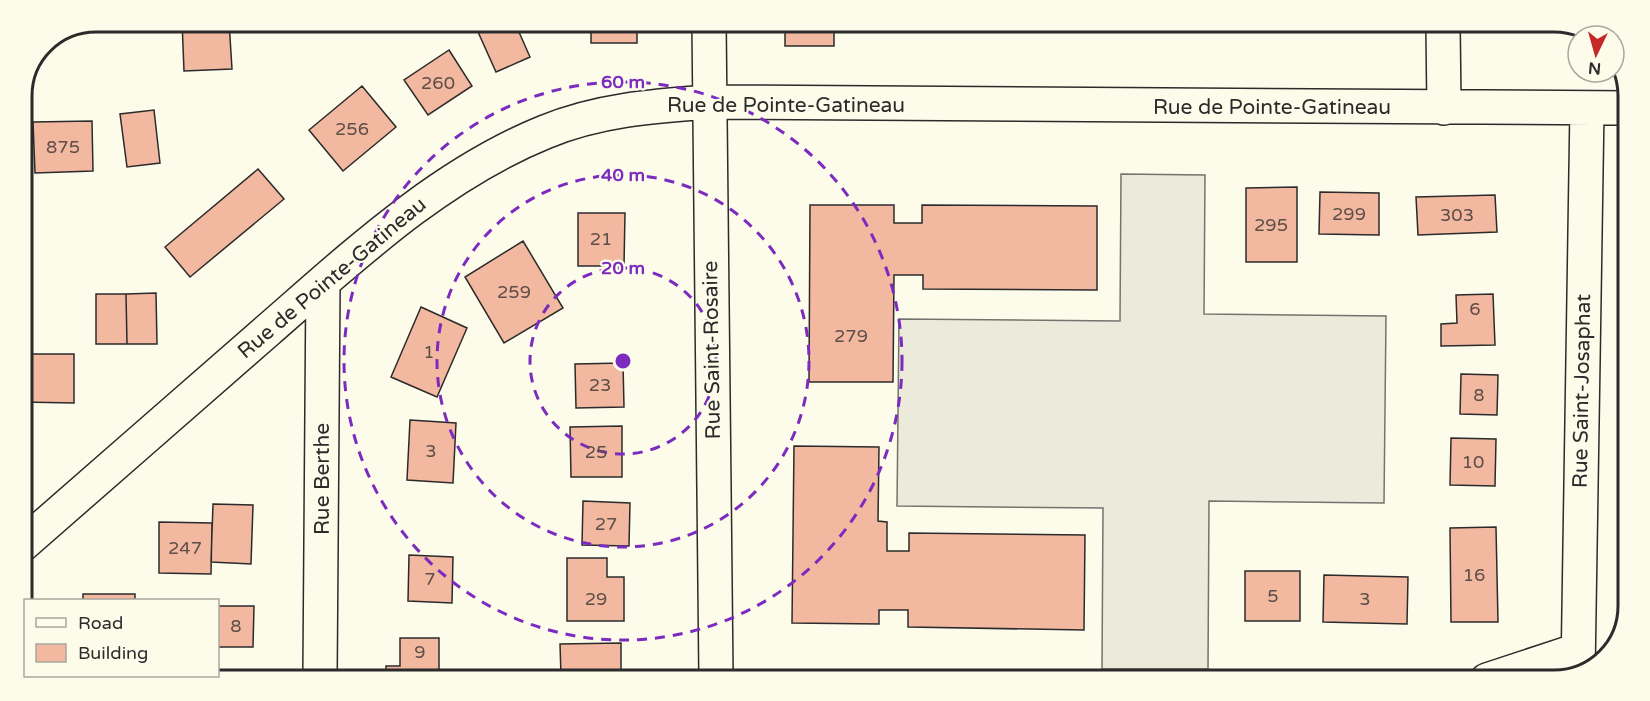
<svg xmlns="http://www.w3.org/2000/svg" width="1650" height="701" viewBox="0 0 1650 701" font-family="'Varela Round',sans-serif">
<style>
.parking{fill:#eceadb;stroke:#74746e;stroke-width:1.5}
.building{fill:#f2b8a0;stroke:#2b2b2b;stroke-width:1.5}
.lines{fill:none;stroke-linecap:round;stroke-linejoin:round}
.minor-casing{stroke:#2b2b2b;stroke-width:36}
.minor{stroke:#fdfbea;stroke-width:33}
.ring{fill:none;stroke:#7b2cbf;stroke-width:3;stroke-dasharray:10 8}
.labels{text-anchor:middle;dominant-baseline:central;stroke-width:4.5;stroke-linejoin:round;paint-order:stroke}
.number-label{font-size:18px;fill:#5d4e48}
.street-label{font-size:21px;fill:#2b2b2b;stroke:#fdfbea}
.rim{fill:none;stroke:#2b2b2b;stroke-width:3}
.centre{fill:#7b2cbf;stroke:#fdfbea;stroke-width:3}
.ring-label{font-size:18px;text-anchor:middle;font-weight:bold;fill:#7b2cbf;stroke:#fdfbea;stroke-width:4.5;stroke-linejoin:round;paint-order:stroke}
</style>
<rect width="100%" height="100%" fill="#fdfbea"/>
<!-- parking -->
<path class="parking" d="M1121,174L1205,175L1204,314L1386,316L1384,503L1209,501L1208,669H1102L1103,508L897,506L899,319L1120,321Z"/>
<!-- building -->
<path class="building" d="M182,21H229L232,69L184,71Z
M474,23H515L530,57L496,72Z
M591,23H637V43H591Z
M785,24H834V46H785Z
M929,24H970V28H929Z
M983,24L1038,25V27L983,29Z
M1050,25H1109V27H1050Z
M1122,25H1179V28L1122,27Z
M1194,25H1253V27H1194Z
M449,50L472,86L428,115L404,80Z
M362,86L396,127L343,171L309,130Z
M154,110L160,163L127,167L120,114Z
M92,121L93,171L35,173L33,122Z
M258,169L284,199L190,277L165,247Z
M1297,187V262H1246V188Z
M1320,192L1379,193V235L1319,234Z
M1495,195L1497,232L1418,235L1416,197Z
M810,205H894V223H922V205L1097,206V290L923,289V275H894L893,382H809Z
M578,213H625L624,266H578Z
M523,241L563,308L504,343L465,277Z
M156,293L157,344H127L126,294Z
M96,294H126L127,344H96Z
M1493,294L1495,345L1441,346V324L1457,323L1456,295Z
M421,307L467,328L437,397L391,377Z
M21,354H74V403L21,402Z
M623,363L624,407L576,408L575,364Z
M1461,374L1498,375L1497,415L1460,414Z
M410,420L456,423L453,483L407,480Z
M622,426V477H571L570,427Z
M1451,438L1496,439L1495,486L1450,485Z
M794,446L879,447L878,521L887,522V551H909V533L1085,535L1084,630L908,627V610H879V624L792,623Z
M583,501L630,503L629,546L582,545Z
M213,504L253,505L251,564L211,562Z
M159,522L212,523L211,574L159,573Z
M1496,527L1498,622H1451L1450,528Z
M409,555L453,557L452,603L408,601Z
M567,558H607V577H624V621H567Z
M1245,571H1300V621H1245Z
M1324,575L1408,577L1407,624L1323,622Z
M83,594H135V600H83Z
M218,606H254L253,647H218Z
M400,638H439V676H386V666H400Z
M621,643V677L561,676L560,644Z"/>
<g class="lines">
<defs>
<path id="minor" d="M709,23L716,677
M1443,26L1444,108
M21,546C103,474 185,403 267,331C352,257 439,175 545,132C598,110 653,106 709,102L1629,108
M1578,673L1587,108
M320,675L323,282
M1487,680L1578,650"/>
</defs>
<!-- minor casing -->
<use href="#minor" class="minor-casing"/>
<!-- minor -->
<use href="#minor" class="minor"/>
</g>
<!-- distance rings -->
<g class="ring">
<circle cx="623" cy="361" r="93"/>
<circle cx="623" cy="361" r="186"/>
<circle cx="623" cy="361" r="279"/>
</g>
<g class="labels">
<!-- number labels -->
<g class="number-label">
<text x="438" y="83">260</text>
<text x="352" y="129">256</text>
<text x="63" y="147">875</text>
<text x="1349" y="214">299</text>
<text x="1457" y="215">303</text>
<text x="1271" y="225">295</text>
<text x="601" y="239">21</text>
<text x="514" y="292">259</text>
<text x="1475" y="309">6</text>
<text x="851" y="336">279</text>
<text x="429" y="352">1</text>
<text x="600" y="385">23</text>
<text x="1479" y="395">8</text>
<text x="431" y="451">3</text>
<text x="596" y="452">25</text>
<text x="1473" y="462">10</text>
<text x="606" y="524">27</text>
<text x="185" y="548">247</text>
<text x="1474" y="575">16</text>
<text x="430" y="579">7</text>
<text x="1273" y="596">5</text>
<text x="596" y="599">29</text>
<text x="1365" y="599">3</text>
<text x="236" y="626">8</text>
<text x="420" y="652">9</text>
</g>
<!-- street labels -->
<g class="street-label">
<text x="786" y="105">Rue de Pointe-Gatineau</text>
<text x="1272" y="107">Rue de Pointe-Gatineau</text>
<text transform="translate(332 278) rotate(-40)">Rue de Pointe-Gatineau</text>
<text transform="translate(712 350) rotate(-91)">Rue Saint-Rosaire</text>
<text transform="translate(1582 391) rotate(-89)">Rue Saint-Josaphat</text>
<text transform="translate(322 479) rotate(-90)">Rue Berthe</text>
</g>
</g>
<!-- crop -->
<path d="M0 0H1650V701H0ZM96 32H1554A64 64 0 0 1 1618 96V606A64 64 0 0 1 1554 670H96A64 64 0 0 1 32 606V96A64 64 0 0 1 96 32Z" fill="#fdfbea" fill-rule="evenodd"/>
<path class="rim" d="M96 32H1554A64 64 0 0 1 1618 96V606A64 64 0 0 1 1554 670H96A64 64 0 0 1 32 606V96A64 64 0 0 1 96 32Z"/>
<circle cx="623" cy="361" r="9" class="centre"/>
<g class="ring-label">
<text x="623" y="88">60 m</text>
<text x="623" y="181">40 m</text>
<text x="623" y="274">20 m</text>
</g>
<!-- legend -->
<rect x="24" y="599" width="195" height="78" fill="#fdfbea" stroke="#a9a89e" stroke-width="1.5"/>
<rect x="36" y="618" width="30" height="9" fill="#fdfbea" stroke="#a9a89e" stroke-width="1.5"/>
<text x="78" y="629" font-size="18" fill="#2b2b2b">Road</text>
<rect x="36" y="644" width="30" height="18" fill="#f2b8a0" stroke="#a9a89e" stroke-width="1.5"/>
<text x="78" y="659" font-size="18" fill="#2b2b2b">Building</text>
<!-- north arrow -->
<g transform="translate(1596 54) rotate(185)"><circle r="28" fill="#fdfbea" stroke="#a9a89e" stroke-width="1.5"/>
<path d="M0-4.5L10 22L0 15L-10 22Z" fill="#c62828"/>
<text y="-9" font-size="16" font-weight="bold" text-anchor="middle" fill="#2b2b2b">N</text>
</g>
</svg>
